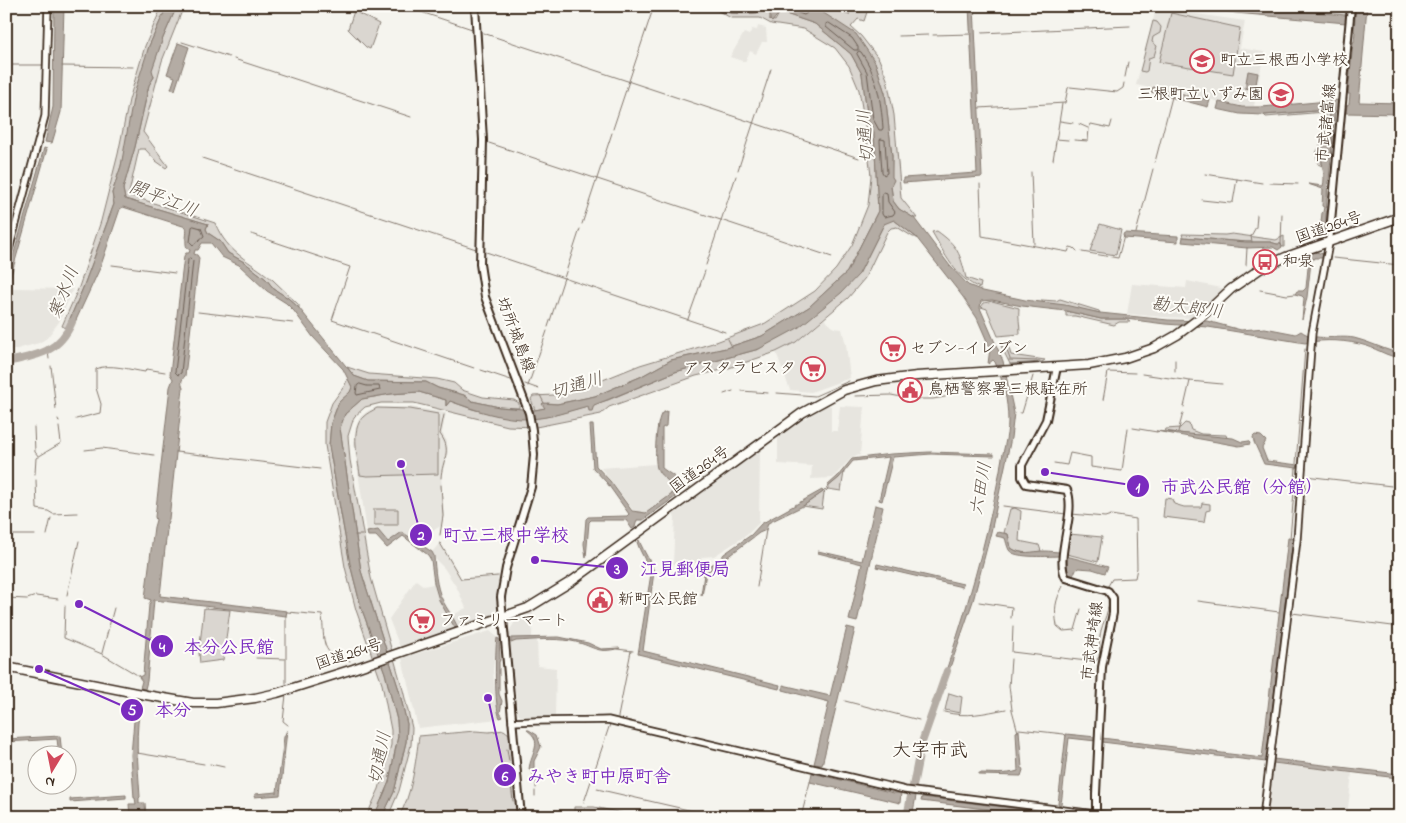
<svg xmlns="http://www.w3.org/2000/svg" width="1406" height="823" viewBox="0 0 1406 823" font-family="'Indie Flower','Klee One',sans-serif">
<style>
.built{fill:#e7e5df}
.green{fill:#dad6d0;stroke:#8a8077}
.water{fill:#b4aca4;stroke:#84786e}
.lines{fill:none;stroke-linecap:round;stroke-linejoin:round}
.shore{stroke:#6b5e54;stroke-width:1}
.stream{stroke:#84786e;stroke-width:1}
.river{stroke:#b4aca4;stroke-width:8}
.tertiary-casing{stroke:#3b2a1e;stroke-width:9}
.secondary-casing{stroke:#3b2a1e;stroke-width:10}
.trunk-casing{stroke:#3b2a1e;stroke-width:11}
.tertiary{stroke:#fdfcf7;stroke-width:5.5}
.secondary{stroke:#fdfcf7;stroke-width:6}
.trunk{stroke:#fdfcf7;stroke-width:8}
.labels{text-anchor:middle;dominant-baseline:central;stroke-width:4;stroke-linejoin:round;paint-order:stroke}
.poi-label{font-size:16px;fill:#3b2a1e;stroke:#fdfcf7;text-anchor:start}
.street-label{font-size:16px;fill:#3b2a1e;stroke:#fdfcf7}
.water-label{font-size:18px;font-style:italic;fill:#65584d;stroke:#fdfcf7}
.quarter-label{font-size:19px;fill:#3b2a1e;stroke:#fdfcf7}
.leader{fill:none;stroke:#7b2cbf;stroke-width:2}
.callout-dot{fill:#7b2cbf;stroke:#fdfcf7;stroke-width:2}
.mark-label{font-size:15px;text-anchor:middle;font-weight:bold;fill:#fff}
.callout-label{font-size:18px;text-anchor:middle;font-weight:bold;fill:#7b2cbf;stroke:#fdfcf7;stroke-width:4;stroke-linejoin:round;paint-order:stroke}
</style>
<rect width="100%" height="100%" fill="#f5f4ee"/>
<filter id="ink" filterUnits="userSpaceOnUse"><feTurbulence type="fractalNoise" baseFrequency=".02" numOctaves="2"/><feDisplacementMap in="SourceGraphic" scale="10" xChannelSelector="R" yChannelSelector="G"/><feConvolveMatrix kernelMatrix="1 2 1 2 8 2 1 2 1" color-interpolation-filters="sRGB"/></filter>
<g filter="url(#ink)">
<!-- built -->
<path class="built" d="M1159,7L1189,13L1245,21L1240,48L1264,52L1254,106H1242L1216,101L1153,85L1150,88L1136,85L1156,9Z
M758,26L766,28L767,42H762L756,54L750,51L745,62L730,57L744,33L749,35L752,29L757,30Z
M1187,281L1226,289L1193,318L1162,317L1127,314L1132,284L1186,288Z
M13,288L73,289L59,322L47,338L39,343L6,352V297L11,296Z
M824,319L834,328L842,329L846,345L850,378L811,392L790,390L776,352L796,342Z
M827,405L831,406V431H837L840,406L864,407L860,455L852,457L833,478L811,479L812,466L778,464V436Z
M376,407H411L446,413L442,433L447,441L448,452L441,476L444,516L441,526L424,535L417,542L402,532L388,542L378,530L367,532L354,445L355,430L360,417L368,411Z
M760,449L759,523L747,535L714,556L702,557L700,563L673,564L675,517L673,515Z
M655,464L680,494L642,522L601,468Z
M440,543L461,579L499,576L497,608L490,617L400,647L389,619L416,580L424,586L437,583L442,600L453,615L466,608L457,588L444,568L436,560L432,552Z
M533,612L532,638H537L538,666L556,668L555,717L523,718L518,714L508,633L516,620Z
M490,631L497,637L493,671L498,719L418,728L402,658Z
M1274,764L1352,773L1347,817H1267Z"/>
<!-- green -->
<path class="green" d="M162,6H167L149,46L121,166L112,193L114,204L83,288L66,328L62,326L79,287L101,221L118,154L129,100L145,46Z
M177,6H184L162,61L143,132L168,166L166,168L156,161L145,149H139L129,193L132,196L215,223C228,254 249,260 273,280C282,288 290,297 299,305V308L288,298L274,289L266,279L244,262L228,253L220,241L208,233L206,229L208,224L125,199L123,189L135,147L149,85L154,77L151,70L163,38Z
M801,6H826L849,15L851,6H869L864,21L858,19L851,27L861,36L879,59L887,79L894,115L901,198L917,218H914L899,209L893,201L891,186L892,156L885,93L875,62L819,11Z
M713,8L731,13L771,12L770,20L775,21L780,12L815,24L851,54L862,74L868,121L874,132L878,211L847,272L809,307L762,336L726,348L671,360L640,377L595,396L557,404L547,403L546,408L535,410L531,399L533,396L554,395L583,388L640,365L716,342L764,324L815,291L836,269L852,245L868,205L871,176L865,125L859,90L849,66L835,48L804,29L771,24L760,18H731Z
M354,11L379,24L370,49L366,47L348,29Z
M1171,13L1240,28L1233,74L1159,62Z
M1153,21L1157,22L1161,27L1160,33L1153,37L1152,42L1157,46L1154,56L1149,58L1147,71L1145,72L1140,71Z
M1326,110L1329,112C1328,130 1320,148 1322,166L1318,164L1316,153L1320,146L1325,115L1324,112L1266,117L1264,115Z
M889,220H894L916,237H913L897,227L891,228L887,232L865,278L848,298L796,342L776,352L726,369L696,376L609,407L601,414L536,427L508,426L414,403H381L365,407L354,417L348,436L350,460L371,578L403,690L412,728L411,745L399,791L388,817H382L394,792L406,742L407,724L399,690L361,571L340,428L345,414L362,399L391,394L419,392L446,400V406L450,401L472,409L501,416L530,419L551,416L608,400L675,372L759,349L859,274L884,224Z
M1100,224L1121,230L1116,255L1090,251Z
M937,231C958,246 960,253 966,278L981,283L980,288C955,278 945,254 932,232Z
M1182,234L1225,235L1232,234L1276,240L1284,236V247H1282L1281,244H1277L1270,242H1246L1183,237Z
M1060,299L1099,311L1100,313L1042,302V300L1056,301Z
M992,301L1019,308C1018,317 1020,324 1020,334L998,336L987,309L981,307L984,303Z
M1066,311L1101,319H1126L1130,322H1119L1114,325L1075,316H1066Z
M1001,346L1009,348L1011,355L1045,360L1042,362L1010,364Z
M347,367L369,374L437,379L454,383L462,390L483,397L514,400L519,403V408L499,407L472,401L464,395L438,388L426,382L368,381L354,376Z
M348,377L352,387L351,392L339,402L331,423L329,446L350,564L361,607L385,673L397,720L398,736L389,782L374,817H366L379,789L391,745V730L382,684L356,610L345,567L325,445V422L332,403L345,385Z
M377,408L410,409L438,414V474L367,476L360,475C358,458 350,430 363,417C367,413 372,411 377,408Z
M1185,423L1189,424L1191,430L1201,434L1226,435L1227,438L1200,436L1165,431L1166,429L1180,428Z
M844,472L841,491L828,489L824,493L822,509L803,506L823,492Z
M1165,498L1172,499L1174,504L1184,507H1201L1202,503L1210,504V510L1206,511L1204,522L1163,517Z
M1015,508L1021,511L1019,541L1039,545L1041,551C1032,554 1020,554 1011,548L1008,534L1004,533L1010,509Z
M374,509H398V525H374Z
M1069,534L1102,537L1098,562L1067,554Z
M204,608L230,610L223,660L200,663L199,653Z
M949,693L962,697L960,713L945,710Z
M504,730L509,734L517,817H398C412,798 416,759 419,736L475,731L489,732Z
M574,807H594L622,813L621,817H574Z"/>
<!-- water -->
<path class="water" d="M54,6H64L61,112L52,143L45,142L53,107Z
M167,6H177L163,38L152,70L154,77L149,85L135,147L123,189L125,199L208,224L206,229L208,233L220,241L228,253L244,262L266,279L274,289L288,298L299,308L354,376L368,381L426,382L438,388L464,395L472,401L499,407L535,410L545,408L542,404L543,403L557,404L595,396L640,377L671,360L726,348L762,336L809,307L847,272L878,211L874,132L868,121L862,74L851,54L815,24L780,12L772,22L770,20V12C752,13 726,17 710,6H801L819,10L856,34L875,62L885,93L892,156V177L894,180L891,186L893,201L899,209L914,218L950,266L968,285L983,291L1025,300L1065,305L1100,313L1168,320L1207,321L1241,330L1265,328L1296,334L1301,331C1315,342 1337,335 1354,338C1367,341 1381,348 1394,352H1400V358C1387,356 1379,350 1367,346C1347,340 1325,339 1305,343L1208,327L1165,324L1126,319H1101L1066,311L1022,306L992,300L981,301L980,308L1003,361L1014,413L1011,438L991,532L973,601L946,679L943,680C966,611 987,541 1000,470C1002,453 1008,438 1008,421C1008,400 1003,381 995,362L993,360L988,364L990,348L977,318L963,297L916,237L894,220L884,224L859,274L841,293L798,328L759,349L675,372L607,400L594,405L592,411H589L588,406C569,411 550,418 530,419C503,420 475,410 450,401L446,406V400L419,392L391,394L362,399L345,414L340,428L361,571L399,690L407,724L406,742L394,792L382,817H374L389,782L398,736L397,720L385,673L361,607L350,564L329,446L331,423L339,402L350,392L352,387L343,369L313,337L294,311L286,303L267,291L239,265L222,257L211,243H202L198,250H195L194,254L197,255L199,258L185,376C181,380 181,383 183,388L169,519L166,526L167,529L160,596L287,611L286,616L154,600L147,681L145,689L140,688L142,681L139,677L143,675L149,605L151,600L145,598L154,527L156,520L155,517L170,387L173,379L170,374L184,256L186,253H189L190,250L187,248C184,241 188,234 186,227L123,207L120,209L100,268L71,331L66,328L83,288L114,204L112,193L121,166L134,94L149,46Z
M969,6H974L982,177L903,183V178L977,173Z
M1192,6H1245L1346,15V23L1236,13Z
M1356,6H1367L1359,102L1400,103V114L1346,113L1347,105L1349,104L1350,94H1348L1353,42H1354L1355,32L1354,31Z
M178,43L189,47L175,90L171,89L175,77L167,74Z
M1248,71L1258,73L1255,90L1245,88Z
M1153,87L1210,100L1208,107L1151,92Z
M1339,100L1338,111L1335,112L1329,180L1328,181L1325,236L1319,240L1322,213L1323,212L1324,207L1322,206L1323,189L1308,184L1323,186C1326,176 1321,165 1322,155C1323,140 1329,127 1329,112L1326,110L1264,115L1240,114L1217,109L1219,102L1242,107H1262Z
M44,148L47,149L6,293V282Z
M1124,233L1178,236V242L1124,238L1123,235Z
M1183,237L1246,242H1270L1277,244H1281L1282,247L1278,250L1273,247L1247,248L1182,242Z
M1316,252L1323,254L1322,258H1314L1311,262L1307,297L1302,320L1304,298L1302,296L1295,294L1297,291H1303L1306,288L1309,258L1307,254Z
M667,411L666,426L662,428V468C679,481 678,474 675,497L643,520H637L635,527L632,529L626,520H591L589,522L586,558L584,544L586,519L588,517L627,516L629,514L607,483L593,468L590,425H593L596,466L610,481L632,511L646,513L672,494C671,476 662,481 657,468C654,459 656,420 662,413Z
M1156,431L1233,438L1242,442L1249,441L1250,444L1239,446Z
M1255,435L1261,436L1266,441L1262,448L1267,461L1298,465L1297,468L1264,464L1254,442L1253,437Z
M930,452L994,454V456L931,454L893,457L882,501L879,500L889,457L853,461L839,478L828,487L827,486L838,476L852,459L891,454Z
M822,490L823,492L803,506L768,523L766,530L759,533L706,573L702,596L701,595L705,567L718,562L724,554L751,535L761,524Z
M875,505L883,507L857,622L849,620L862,564L818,553V551L862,561Z
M378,530L388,542L402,532L432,552L434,556C435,570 436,586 442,599C447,610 453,616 458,628H455L439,600L434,583L431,560L428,555L403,536L387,548L376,536H368L367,532Z
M998,532L1008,534L1011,548C1022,556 1033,551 1044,551C1050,551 1056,552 1061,552V556C1051,556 1014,559 1009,550C1007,546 1006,541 1005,538L996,536Z
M1288,538H1293L1266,762L1102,742V738L1262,758Z
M639,540C643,551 651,561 654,572L643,651L780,685L779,689L638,654L651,574C648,563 640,553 637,542Z
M1067,557H1070L1108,567L1105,573L1092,569L1078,568L1071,576L1067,572Z
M877,564L963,584L962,587L876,567Z
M847,627L855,629L822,765L814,764L829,702L783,690V685L830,696Z
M559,637L588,643L601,649L620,648C595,655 594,645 571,641C554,638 534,640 516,641L511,643V638Z
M497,638L499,639L500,660L499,662V694L502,701L500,713L503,717L500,718C494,708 495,650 497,638Z
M138,697L142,698C134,732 138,764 140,797L139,798V803H145L146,817H130L129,804H136L135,798H134L131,755L134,721Z
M287,730L280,795L254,797L255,794L277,792L284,737Z
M527,730H529L537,735L541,747L534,761V769L537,773L536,778L529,769C531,753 544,742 527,730Z
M1019,730L1022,768L1023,770L1021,776L979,775V773C992,773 1006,775 1018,771L1016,732Z
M1066,734L1096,737V741L1069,738L1061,805L1058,804Z
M60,736L62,755H59L57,739L6,742V739Z
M1273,759L1399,774L1398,778L1273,763Z
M812,773L894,793H901L900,803L810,782Z
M908,794L916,796L912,817H905Z
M126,795V798L70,802V799Z
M922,797L1086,817H1049L921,801Z"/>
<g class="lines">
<!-- shore -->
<path class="shore" d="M725,6L732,8L769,7L775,9L782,7L804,15L807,13L805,6
M829,23L852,38L858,47V50H854L826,27V24Z
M859,51L861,52C877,75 881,100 883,128L882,130H879L873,119L867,72L857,54Z
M881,139L885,140L887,173L884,175L882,172L880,141Z
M884,192L887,193L888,202L895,212L893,215L884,217L882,214V194Z
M194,226L201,228L204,236L193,245L190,242L192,227Z
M190,258L193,261L181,373L178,375L175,372L188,260Z
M360,384L367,386H379L380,390L357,395L356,393L357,386Z"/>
<!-- stream -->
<path class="stream" d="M403,6L472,29
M483,33L859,158
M982,33L1130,26
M933,35L972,34
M899,36L928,35
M182,42L229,57
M234,59L411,117
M6,61L11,65H43
M62,66L133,67
M1125,77L1128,62
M979,108L1065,103L1068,88L1070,87L1117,92L1123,88L1124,83
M1060,121L1073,123
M1079,124L1088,128
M613,129L654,6
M1056,139L1068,140
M1074,140L1088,141L1089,128L1091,124L1110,128L1112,121
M489,143L832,257
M202,158L476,249
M1053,160L1062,104
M1155,162L1172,97
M738,170L771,69
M1031,172L1034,244
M1205,174L1262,183
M1269,183L1298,184
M980,184L982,236L1068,252L1070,247L1074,248L1077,251
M1202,200L1230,203L1233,202L1237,179
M6,223H12
M582,224L612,133
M1136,233L1153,169
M251,234L350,267L332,320L474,368
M1252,242L1251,236L1256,227L1257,215
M1281,244L1282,214
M486,252L725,332
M1082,252L1118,258L1124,236
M1333,258L1400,265
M112,265L175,273
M706,265L736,176
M1246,265L1247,248
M1260,290L1287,295L1295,294
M198,312L293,323
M688,319L705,271
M548,327L580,229
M728,339L732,347
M1006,348L1010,359
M48,351L49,359
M1009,360L1040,361
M1175,360V371
M51,366L56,409
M481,370L511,380
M1142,374L1190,381
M525,384L539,389
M528,386L547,331
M742,391L768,393
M777,393L815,396L849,381
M724,394L733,391
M540,395L544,403
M855,396L891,395L912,399H933L945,397L972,379
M1103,400L1108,372L1135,373
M1184,407L1190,381L1222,384
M1020,413H1022L1033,376
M58,419L59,422
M76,419L100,413L101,404L96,388V369C109,363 131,370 145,372L146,369L165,372
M34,427L35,452L39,457
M1133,428L1157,432
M1178,432L1183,413
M85,450L102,448L154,455
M176,452L320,469
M1054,463L1067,465L1070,453L1091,457V467L1122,471L1128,428
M1296,464L1305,349
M35,474L36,458L61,443L59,427
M1305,476L1400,487
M441,478C442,459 453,451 440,434L444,415
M36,480L37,509L48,511L53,514L77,513
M1003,506L1066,514
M1071,514L1105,517L1111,515L1136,519L1137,568L1135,578L1112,579L1108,586
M6,535H35
M47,535L51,518
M355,535H362
M440,535L443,516L441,485
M1290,539L1296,468
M440,543L461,579L498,576
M1063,586C1055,602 1054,608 1057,626L1063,631L1075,630L1081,609
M757,587L766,530
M67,595L79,541
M6,598L27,599L36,596L58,599
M1198,601L1279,612
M979,602L1012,607L1011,618
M65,606L64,638L102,654L139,676
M287,612L322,615C325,642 319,655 350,661
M1292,613L1400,627
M6,625L10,627L6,637
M1013,626L1012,652L1095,662C1103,655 1098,646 1100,636C1102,621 1112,610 1107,594
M617,649L633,651
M102,653L114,608
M256,658L285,659
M1011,659L1009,686L1012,710L1018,732
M286,683V616
M286,695L283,721L288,725
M845,701L919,720
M944,712C967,718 984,713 1006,709
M618,717L631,651
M1019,729L1064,734L1066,736
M507,749L509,761
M137,753L204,764
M210,764L224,767
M510,775L513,801
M536,778V788
M597,789L719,817
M535,796V791
M584,802L610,724
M514,815V817
M801,817L810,782"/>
<!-- river -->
<path class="river" d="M6,362C36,356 59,353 72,322
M907,817L921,745L947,671"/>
<defs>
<path id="tertiary" d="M6,261L45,116L48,6
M512,722C544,720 576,721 608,720L905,790L1119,817
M1263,817L1297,540L1312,333L1329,243"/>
<path id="secondary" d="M475,6L483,140L480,264L485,297L529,413L532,430L534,455L531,487L506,568L501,597L521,817
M1329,243L1351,6
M1057,367L1046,420L1022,465V477L1026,484L1067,490C1077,513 1054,558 1066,578L1108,591L1113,598V613L1102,667L1096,794V817"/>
<path id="trunk" d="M6,667L146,695L193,703H216L255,698L277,693L353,669L528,608L572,581L802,413L844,390L876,381L917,376L1089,365L1125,358L1154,348L1177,335L1201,317L1231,289L1260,269L1286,257L1400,217"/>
</defs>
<!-- tertiary casing -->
<use href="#tertiary" class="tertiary-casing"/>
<!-- secondary casing -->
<use href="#secondary" class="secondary-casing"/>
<!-- trunk casing -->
<use href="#trunk" class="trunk-casing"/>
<!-- tertiary -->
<use href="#tertiary" class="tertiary"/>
<!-- secondary -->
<use href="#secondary" class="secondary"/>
<!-- trunk -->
<use href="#trunk" class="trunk"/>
</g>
</g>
<!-- icons -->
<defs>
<symbol id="school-ring" viewBox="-11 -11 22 22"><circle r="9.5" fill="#fdfcf7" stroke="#d1495b" stroke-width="1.5"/><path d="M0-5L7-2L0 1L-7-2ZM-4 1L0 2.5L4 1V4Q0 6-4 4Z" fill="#d1495b"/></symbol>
<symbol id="bus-ring" viewBox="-11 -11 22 22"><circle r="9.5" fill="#fdfcf7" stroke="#d1495b" stroke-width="1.5"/><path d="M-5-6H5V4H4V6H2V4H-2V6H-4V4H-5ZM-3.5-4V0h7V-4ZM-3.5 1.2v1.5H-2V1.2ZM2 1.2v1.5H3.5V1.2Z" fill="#d1495b"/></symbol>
<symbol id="supermarket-ring" viewBox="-11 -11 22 22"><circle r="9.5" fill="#fdfcf7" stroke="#d1495b" stroke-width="1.5"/><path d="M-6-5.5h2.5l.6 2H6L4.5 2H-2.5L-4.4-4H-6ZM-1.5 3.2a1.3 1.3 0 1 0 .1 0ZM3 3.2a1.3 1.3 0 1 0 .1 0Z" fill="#d1495b"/></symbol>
<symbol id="civic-ring" viewBox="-11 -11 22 22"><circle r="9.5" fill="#fdfcf7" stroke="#d1495b" stroke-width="1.5"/><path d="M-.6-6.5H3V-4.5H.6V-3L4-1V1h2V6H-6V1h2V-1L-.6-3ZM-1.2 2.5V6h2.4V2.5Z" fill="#d1495b"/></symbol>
</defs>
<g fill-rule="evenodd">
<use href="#school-ring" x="1188" y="47" width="28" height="28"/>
<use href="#school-ring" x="1267" y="81" width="28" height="28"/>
<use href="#bus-ring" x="1251" y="248" width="28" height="28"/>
<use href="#supermarket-ring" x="879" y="335" width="28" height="28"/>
<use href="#supermarket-ring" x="799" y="355" width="28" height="28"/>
<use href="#civic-ring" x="896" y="376" width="28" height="28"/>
<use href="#civic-ring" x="586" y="586" width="28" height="28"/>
<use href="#supermarket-ring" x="408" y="607" width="28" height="28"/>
</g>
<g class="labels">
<!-- poi labels -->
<g class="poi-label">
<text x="1220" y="61">町立三根西小学校</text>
<text x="1264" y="95" text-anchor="end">三根町立いずみ園</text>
<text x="1282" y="262">和泉</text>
<text x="910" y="349">セブン-イレブン</text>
<text x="796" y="369" text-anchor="end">アスタラビスタ</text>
<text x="928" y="390">鳥栖警察署三根駐在所</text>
<text x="618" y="600">新町公民館</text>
<text x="440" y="621">ファミリーマート</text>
</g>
<!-- street labels -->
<g class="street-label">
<text transform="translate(1327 123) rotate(-84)">市武諸富線</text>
<text transform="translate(1329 228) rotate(-19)">国道264号</text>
<text transform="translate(515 335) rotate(69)">坊所城島線</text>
<text transform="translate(700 470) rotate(-36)">国道264号</text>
<text transform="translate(1093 641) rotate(-83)">市武神埼線</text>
<text transform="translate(349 655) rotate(-18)">国道264号</text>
</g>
<!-- water labels -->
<g class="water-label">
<text transform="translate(867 136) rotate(-94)">切通川</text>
<text transform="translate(163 200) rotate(21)">開平江川</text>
<text transform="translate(65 293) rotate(-69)">寒水川</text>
<text transform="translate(1187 309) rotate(7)">勘太郎川</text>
<text transform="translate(577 387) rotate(-16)">切通川</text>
<text transform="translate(982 489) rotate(-80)">六田川</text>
<text transform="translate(381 758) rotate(-79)">切通川</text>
</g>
<!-- quarter labels -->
<g class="quarter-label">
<text x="930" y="751">大字市武</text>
</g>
</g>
<!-- callouts -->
<path class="leader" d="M1045 472L1138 486M401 464L421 535M535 560L617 568M79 604L162 646M39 669L132 710M488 698L505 775"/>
<g class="callout-dot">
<circle cx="1045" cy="472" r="5"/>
<circle cx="401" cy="464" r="5"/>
<circle cx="535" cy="560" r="5"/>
<circle cx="79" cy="604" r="5"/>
<circle cx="39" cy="669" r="5"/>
<circle cx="488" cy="698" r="5"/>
<circle cx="1138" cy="486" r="12"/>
<circle cx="421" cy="535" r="12"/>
<circle cx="617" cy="568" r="12"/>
<circle cx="162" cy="646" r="12"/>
<circle cx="132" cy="710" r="12"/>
<circle cx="505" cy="775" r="12"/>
</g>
<g class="mark-label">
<text x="1138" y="492">1</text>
<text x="421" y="540">2</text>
<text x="617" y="574">3</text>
<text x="162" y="652">4</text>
<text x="132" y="715">5</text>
<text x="505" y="781">6</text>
</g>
<g class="callout-label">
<text x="1242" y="493">市武公民館（分館）</text>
<text x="506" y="541">町立三根中学校</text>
<text x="685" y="575">江見郵便局</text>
<text x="229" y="653">本分公民館</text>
<text x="173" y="716">本分</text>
<text x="599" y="782">みやき町中原町舎</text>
</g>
<!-- margin -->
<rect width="1406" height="823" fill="none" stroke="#fdfcf7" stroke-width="25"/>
<rect x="12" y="12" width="1381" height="798" fill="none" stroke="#3b2a1e" stroke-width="2" filter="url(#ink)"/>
<!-- north arrow -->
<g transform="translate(52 770) rotate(190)"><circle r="24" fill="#fdfcf7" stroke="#afa8a0"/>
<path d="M0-4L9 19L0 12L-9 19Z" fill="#d1495b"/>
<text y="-8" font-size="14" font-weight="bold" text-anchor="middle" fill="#3b2a1e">N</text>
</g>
</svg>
